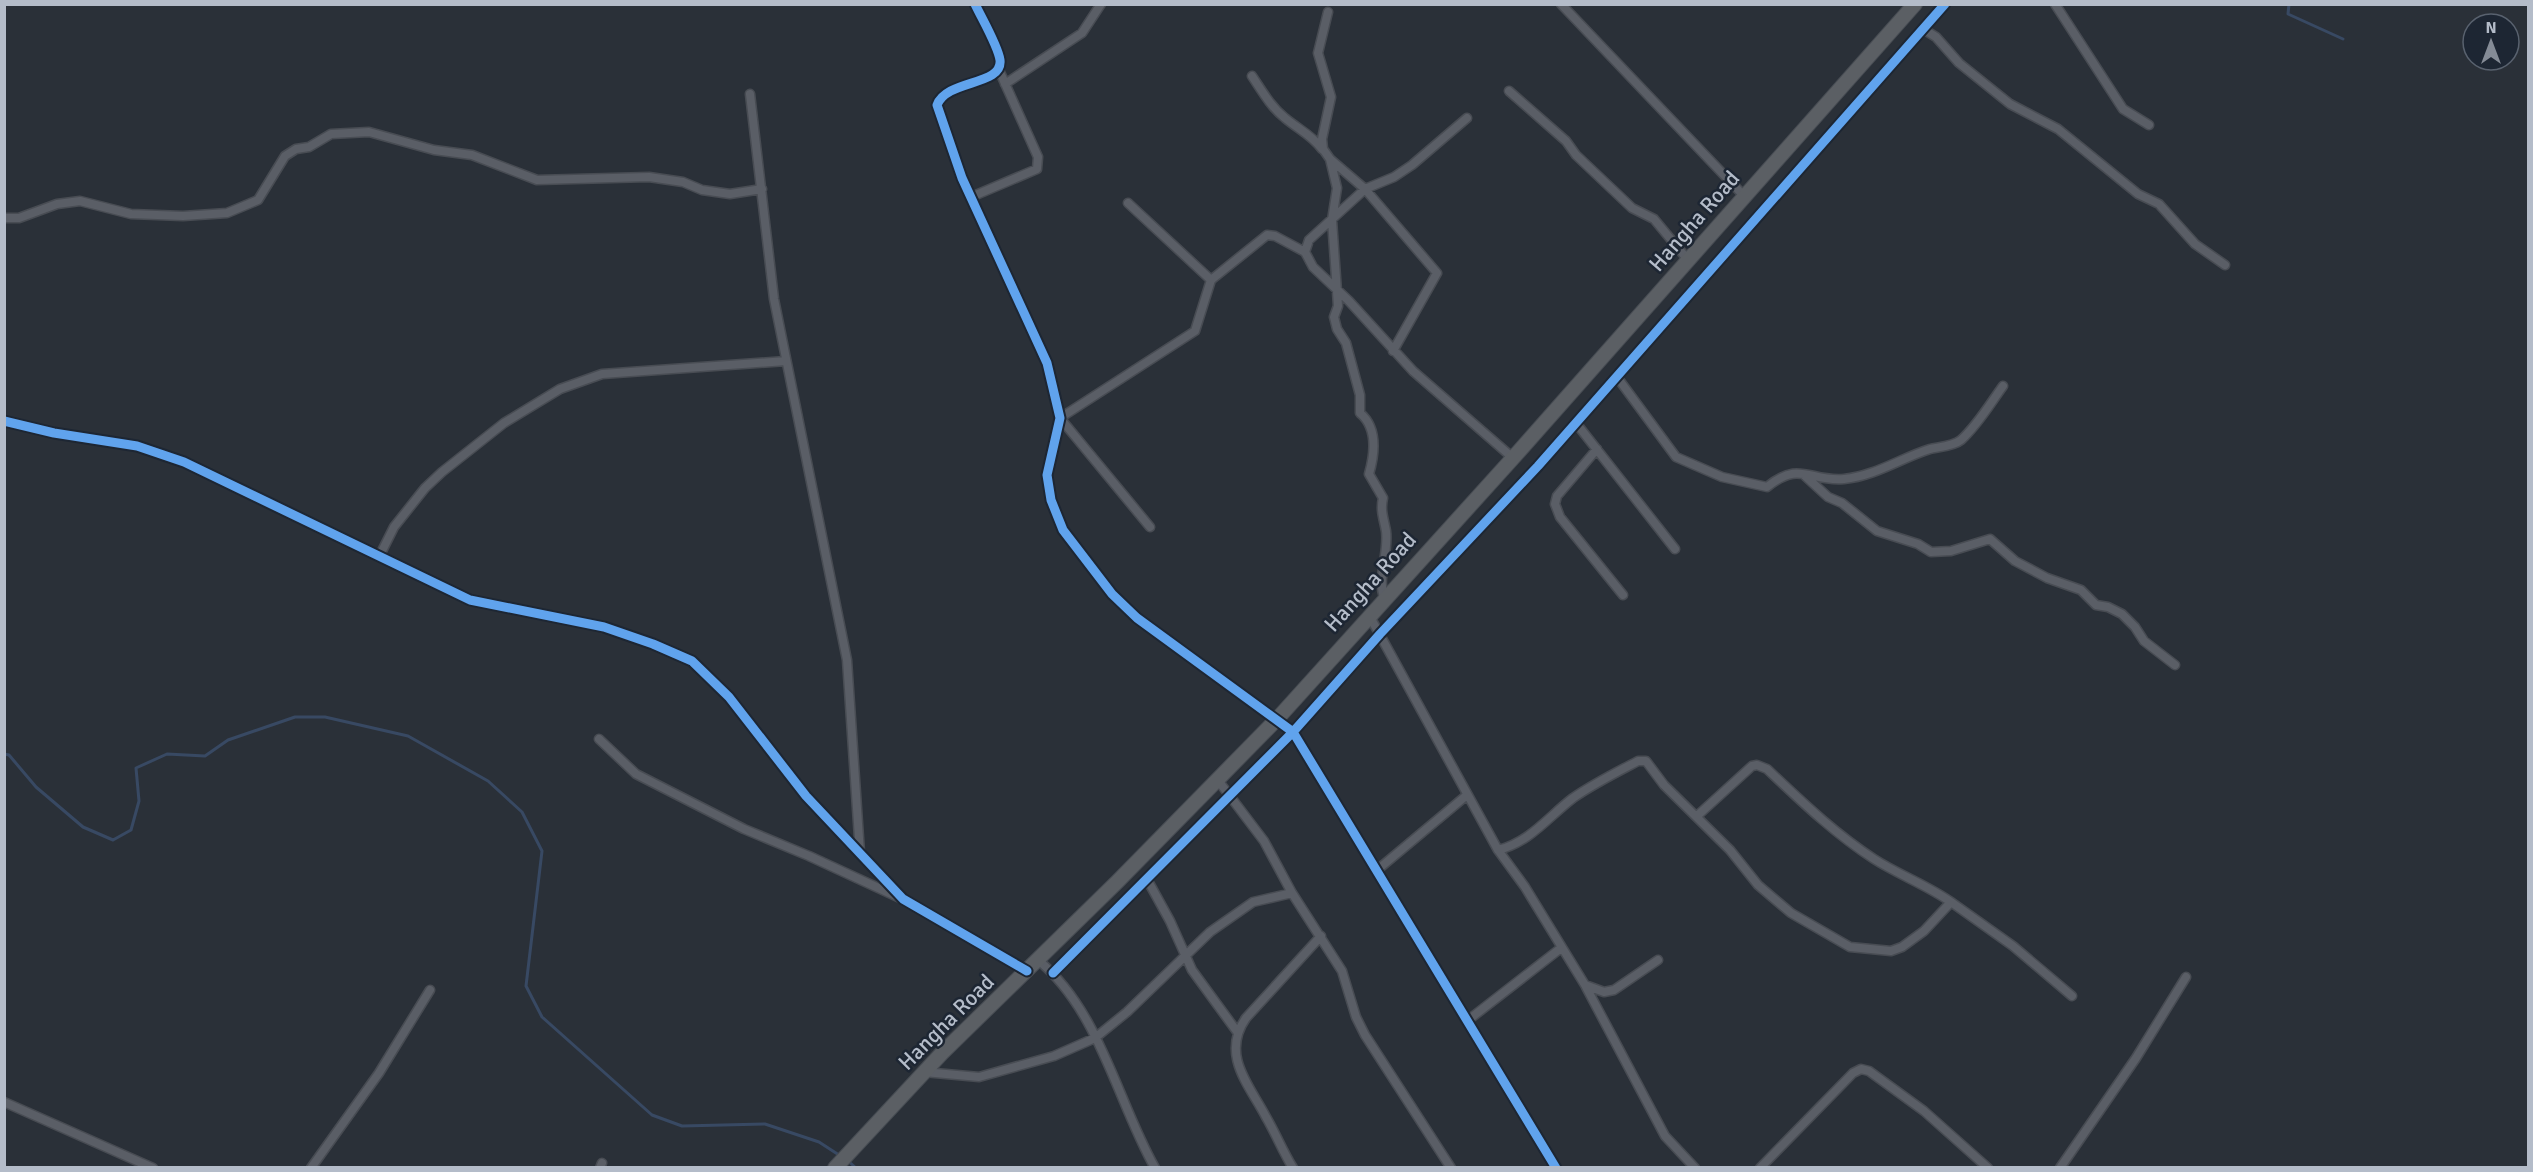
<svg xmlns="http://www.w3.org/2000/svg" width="2533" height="1172" viewBox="0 0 2533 1172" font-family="Signika,sans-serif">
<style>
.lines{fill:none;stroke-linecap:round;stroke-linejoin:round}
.stream{stroke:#384963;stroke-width:3}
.minor-casing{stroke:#484c53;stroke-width:11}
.trunk-casing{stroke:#474c53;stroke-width:16}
.minor{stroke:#5a5e66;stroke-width:8}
.trunk{stroke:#5b5f64;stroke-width:14}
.cycleway-casing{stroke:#1d2633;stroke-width:13}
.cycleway{stroke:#60a3ed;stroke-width:9}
.labels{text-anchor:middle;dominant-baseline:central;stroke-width:5;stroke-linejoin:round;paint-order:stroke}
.street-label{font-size:22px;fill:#b4bcc9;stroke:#1d2633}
</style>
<rect width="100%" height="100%" fill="#2a3038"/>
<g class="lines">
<!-- stream -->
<path class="stream" d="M2289,4L2288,14L2343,39
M4,754L9,755L36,787L83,827L113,840L131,830L139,801L136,768L167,754L205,756L228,740L295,717H325L408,736L488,781L522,812L542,851L526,986L542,1017L652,1115L682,1126L765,1124L819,1142L839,1155
M847,1160L856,1168"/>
<defs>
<path id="minor" d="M975,4C982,19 998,46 1000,60C1003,86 947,79 937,105L962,178L1047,363L1060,418L1047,475L1051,500L1063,530L1112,594L1137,618L1293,732L1556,1168
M1561,4L1744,196
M2055,4L2123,109L2149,125
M1328,12L1318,53L1331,97L1322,139L1323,149L1330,159L1365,189L1437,273L1393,351
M1923,29L1936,37L1959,63L2010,104L2058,129L2138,194L2159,204L2195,244L2225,265
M1252,76C1262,91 1271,107 1285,118C1298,129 1312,135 1322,149
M1005,84L1082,33L1101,4
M1509,91L1566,141L1576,155L1632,208L1654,219L1688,260
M750,94L774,299L847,660L860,853
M1467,118L1412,165L1394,177L1365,189L1309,240L1305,252L1313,267L1349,301L1413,371L1513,458
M1330,159L1337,188L1332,220L1338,306L1334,317L1337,329L1346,343L1360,395V413C1378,428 1375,453 1369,474L1383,498C1380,511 1384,519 1386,531C1389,553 1377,577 1384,598
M971,197L1037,169L1038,157L999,70
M1128,203L1211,280
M4,218H19L57,204L80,201L131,214L183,216L227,213L258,200L285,156L296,149L309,147L331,134L369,132L434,150L472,155L537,180L649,177L683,182L702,190L730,194L762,189
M1617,377L1676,457L1722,477L1767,487C1800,460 1809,482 1844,479C1875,476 1901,458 1930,449C1939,447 1954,446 1961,440C1977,426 1990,404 2003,386
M4,421L54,433L137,446L184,462L470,600L604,627L653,644L692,661L729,697L806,796L903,899L1027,971
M1576,423L1675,549
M1597,449L1557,496L1555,504L1560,517L1623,595
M1804,475L1828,497L1842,503L1877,531L1918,544L1931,552L1951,551L1990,539L2015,561L2047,578L2081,590L2096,605L2108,607L2122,614L2135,627L2144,641L2175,665
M1150,527L1060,418L1195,331L1211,280L1267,235L1275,236L1305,252
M380,555L394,527L425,488L442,472L504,423L560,389L602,374L786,361
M1369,615L1498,850L1525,887L1585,985L1604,992L1614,990L1658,960
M599,739L636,774L744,829L809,856L900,898
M1217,779L1264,841L1292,893L1342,971L1356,1017L1365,1035L1451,1168
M1697,816L1752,766L1757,765L1767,769C1801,801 1834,833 1874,859C1899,875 1927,885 1951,902
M1498,850C1530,842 1548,817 1573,798C1593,784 1617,772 1638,761H1646L1664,785L1730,850L1758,885L1791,913L1850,947L1891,951L1902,947L1924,931L1951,902L2013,946L2072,996
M1376,871L1467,795
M1148,881L1170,921L1192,970L1238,1033
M1038,960C1100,1011 1117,1101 1155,1168
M1053,973L1293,732L1380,634L1538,466L1945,4
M1586,987L1665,1136L1695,1168
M1467,1021L1561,948
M924,1072L979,1077L1054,1056L1095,1038L1127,1012L1210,932L1253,902L1292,893
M4,1102L153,1168
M311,1168L379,1073L430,990
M600,1168L602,1163
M1293,1168C1283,1152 1276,1134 1266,1117C1250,1086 1220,1055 1246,1018L1321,936
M1760,1168L1853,1073L1861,1069L1869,1071L1924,1111L1988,1168
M2060,1168L2136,1058L2186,977"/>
<path id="trunk" d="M835,1168L942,1053L1117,882L1278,718L1513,458L1915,4"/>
</defs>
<!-- minor casing -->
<use href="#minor" class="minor-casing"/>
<!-- trunk casing -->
<use href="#trunk" class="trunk-casing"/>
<!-- minor -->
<use href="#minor" class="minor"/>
<!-- trunk -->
<use href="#trunk" class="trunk"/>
<defs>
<path id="cycleway" d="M975,4C982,19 998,46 1000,60C1003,86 947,79 937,105L962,178L1047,363L1060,418L1047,475L1051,500L1063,530L1112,594L1137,618L1293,732L1556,1168
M4,421L54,433L137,446L184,462L470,600L604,627L653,644L692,661L729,697L806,796L903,899L1027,971
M1053,973L1293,732L1380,634L1538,466L1945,4"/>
</defs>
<!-- cycleway casing -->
<use href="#cycleway" class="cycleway-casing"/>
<!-- cycleway -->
<use href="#cycleway" class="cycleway"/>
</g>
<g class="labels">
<!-- street labels -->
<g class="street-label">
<text transform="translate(1694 221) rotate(-49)">Hangha Road</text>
<text transform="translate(1370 582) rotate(-48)">Hangha Road</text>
<text transform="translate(946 1022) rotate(-45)">Hangha Road</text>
</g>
</g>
<!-- border -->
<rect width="2533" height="1172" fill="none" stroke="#b4bcc9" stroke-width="12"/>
<!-- north arrow -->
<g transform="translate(2491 42)"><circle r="28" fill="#1d2633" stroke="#59626f" stroke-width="1.5"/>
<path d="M0-4.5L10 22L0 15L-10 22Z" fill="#848b96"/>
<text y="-9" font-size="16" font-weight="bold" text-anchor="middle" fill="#b4bcc9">N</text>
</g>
</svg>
